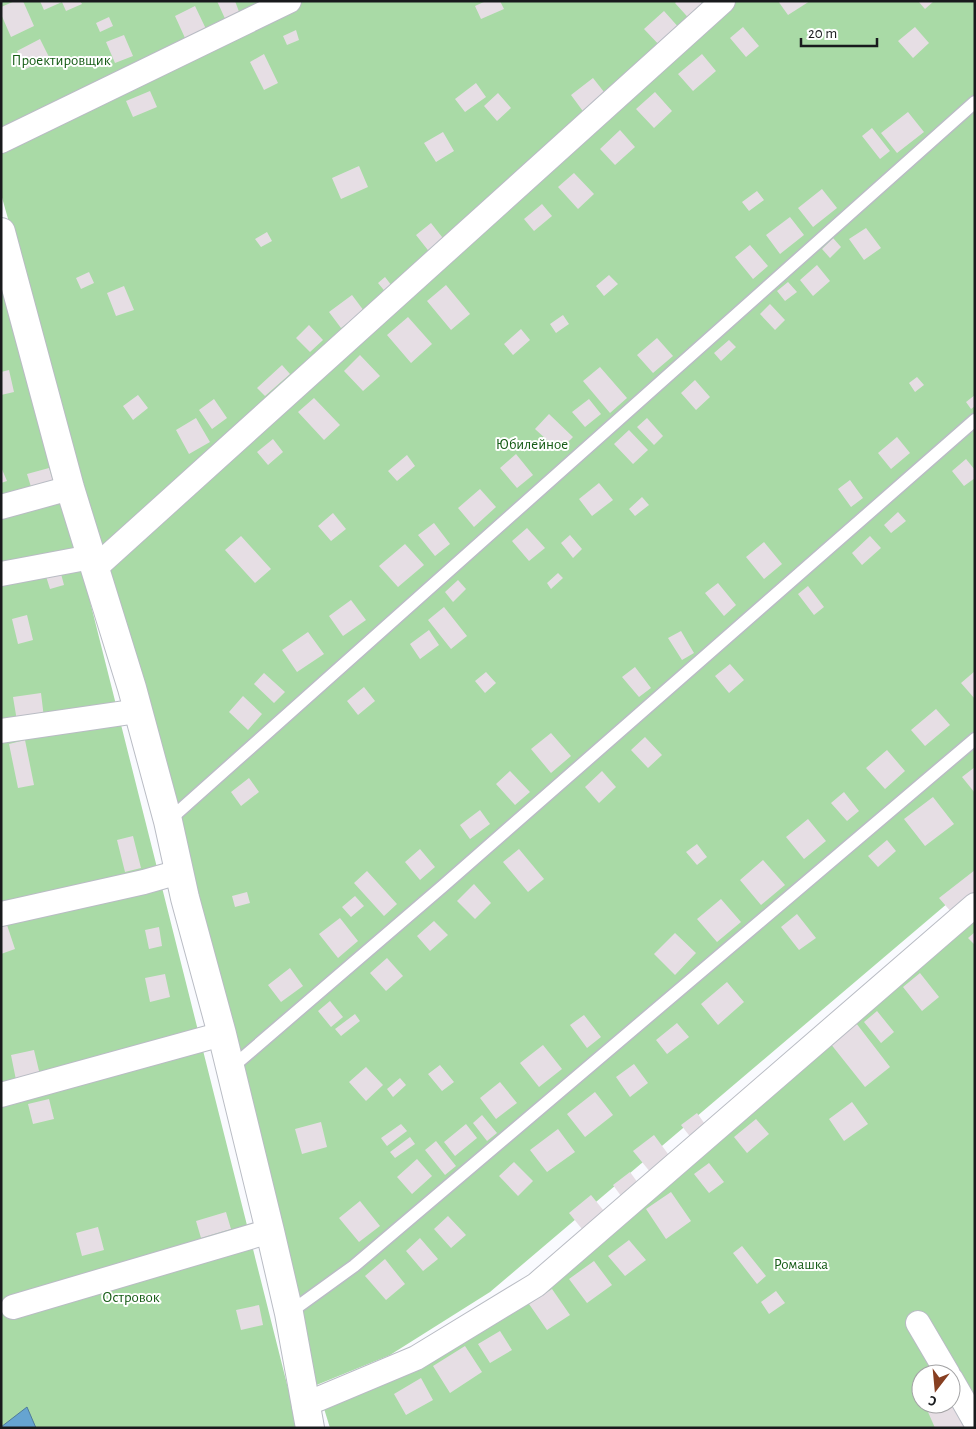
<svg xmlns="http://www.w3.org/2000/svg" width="976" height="1429" viewBox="0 0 976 1429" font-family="'Alegreya Sans',sans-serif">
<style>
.green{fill:#a9daa6;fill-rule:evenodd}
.water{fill:#66a4d1;stroke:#4f7b9b}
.building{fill:#e6dee4}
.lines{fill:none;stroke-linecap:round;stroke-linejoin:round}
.service-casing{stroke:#b9bcc4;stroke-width:15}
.minor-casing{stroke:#b9bcc4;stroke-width:26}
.tertiary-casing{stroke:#b9bcc4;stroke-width:30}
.service{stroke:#fff;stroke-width:12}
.minor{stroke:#fff;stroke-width:24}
.tertiary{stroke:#fff;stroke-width:28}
.labels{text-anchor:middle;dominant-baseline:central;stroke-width:4;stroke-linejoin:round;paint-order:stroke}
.park-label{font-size:15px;fill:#165c16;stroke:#fff}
</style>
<rect width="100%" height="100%" fill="#f9fafe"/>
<!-- green -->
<path class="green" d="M1,1H975V880L490,1292L390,1355L314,1386L165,774L1,194Z
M1,278L66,506L298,1428H1Z
M975,903V1428H330L322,1402L497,1308ZM921,1374H951V1404H921Z"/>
<!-- water -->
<path class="water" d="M27,1407L36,1428H1V1427Z"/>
<!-- building -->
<path class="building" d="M15,1H23L34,26L11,37L1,14V7Z
M40,1H80L82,4L66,11L62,2L44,10Z
M217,1H235L241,17L227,23Z
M486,1H500L504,9L481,19L475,6Z
M677,1H700L709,11L694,24L675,3Z
M778,1H810L788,15Z
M918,1H934L925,9Z
M195,6L206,29L185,38L175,16Z
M664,11L681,30L662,48L644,29Z
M109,17L113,26L100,32L96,23Z
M743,27L759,46L746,57L730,38Z
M915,27L929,43L913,58L898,41Z
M296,30L299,40L287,45L283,36Z
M124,35L133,56L115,63L106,42Z
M40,39L49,57L26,69L17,51Z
M264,54L278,83L264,90L250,62Z
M702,54L716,71L693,91L678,74Z
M593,78L608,97L585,114L571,95Z
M476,83L486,97L465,112L455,99Z
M150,91L157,107L133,117L126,101Z
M655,92L672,111L654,128L636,109Z
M498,93L511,108L497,121L484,106Z
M908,112L924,132L897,153L881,133Z
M872,128L890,151L880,159L862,136Z
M620,130L635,147L615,165L600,149Z
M443,132L454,151L436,162L424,143Z
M359,166L368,187L341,199L332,178Z
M574,173L594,194L578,209L558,187Z
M822,189L837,208L813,227L798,208Z
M757,191L764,200L749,211L742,202Z
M542,204L552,216L534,231L524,219Z
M790,217L804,235L780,254L766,235Z
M431,223L446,242L431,254L416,235Z
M866,228L881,248L864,260L849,239Z
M267,232L272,241L261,247L255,239Z
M833,238L841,247L830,258L822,249Z
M750,245L768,266L753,279L735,257Z
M817,265L830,281L813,296L800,280Z
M89,272L94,283L81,289L76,278Z
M609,275L618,284L604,296L596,286Z
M385,277L395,290L388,295L378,283Z
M788,282L797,292L785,301L777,291Z
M446,285L470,314L451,330L427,301Z
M124,286L134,310L116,316L107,293Z
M352,295L364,311L341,328L329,312Z
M770,304L785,320L775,330L760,314Z
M563,315L569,324L556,333L550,324Z
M408,317L432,344L411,363L387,335Z
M309,325L323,340L310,352L296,338Z
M521,329L530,340L513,355L504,344Z
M657,338L673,356L653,373L637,355Z
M729,340L736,347L721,361L714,353Z
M360,355L380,376L363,391L344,371Z
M282,365L290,374L265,396L257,388Z
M600,367L627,398L610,413L583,381Z
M9,370L14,392L1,395V372Z
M917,377L924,385L915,392L909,383Z
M695,380L710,397L696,410L681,393Z
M138,395L148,408L133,420L123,406Z
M975,395V406L971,409L966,402Z
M314,398L340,425L324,440L298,412Z
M214,399L227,418L212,429L199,410Z
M589,399L601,414L585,427L572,412Z
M549,414L573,437L559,451L535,429Z
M196,418L210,442L189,454L176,430Z
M647,418L663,436L654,445L637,427Z
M629,430L648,450L633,464L614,444Z
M897,437L910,453L891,469L878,453Z
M273,439L283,452L268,465L257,452Z
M516,454L533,475L517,488L500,468Z
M407,455L415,466L397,481L388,471Z
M966,459L975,470V478L964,486L952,471Z
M1,467L7,481L1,483Z
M49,468L54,484L32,490L27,474Z
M850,480L863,498L851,507L838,489Z
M599,483L613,500L592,516L579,499Z
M480,489L496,507L474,527L458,508Z
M642,497L649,505L635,516L629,509Z
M898,512L906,521L891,533L884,525Z
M333,513L346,529L331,541L318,526Z
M434,523L450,544L435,556L418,535Z
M527,528L545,548L529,561L512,541Z
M570,535L582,549L573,558L561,543Z
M241,536L271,569L255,583L225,550Z
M870,536L881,548L862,565L852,553Z
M764,542L782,564L764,579L746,557Z
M405,544L424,565L398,587L379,566Z
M60,570L64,585L50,589L45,573Z
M558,573L563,578L551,589L547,583Z
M458,580L466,589L453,602L445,592Z
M718,583L736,605L724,616L705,593Z
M808,586L824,607L814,615L798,594Z
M351,600L366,620L343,636L329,616Z
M444,607L467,636L451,649L428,620Z
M27,615L33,640L18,644L12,619Z
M429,630L439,645L420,659L410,644Z
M681,631L694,653L682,660L668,638Z
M308,632L324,654L297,672L282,650Z
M730,664L744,680L729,693L715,676Z
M635,667L651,688L639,697L622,677Z
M975,671V699L961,683Z
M486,672L496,683L485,693L475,681Z
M264,673L285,692L274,703L254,684Z
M364,687L375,701L358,715L347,701Z
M41,693L44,718L17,721L13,697Z
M243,696L262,714L248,730L229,712Z
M936,709L950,725L925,746L911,730Z
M551,733L571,756L551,773L531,749Z
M645,737L662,755L648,768L631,750Z
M25,740L34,785L18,788L9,744Z
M887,750L905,771L885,789L866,768Z
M975,767V793L962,777Z
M510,771L530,792L515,805L496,784Z
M602,771L616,787L599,803L585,787Z
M249,778L259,792L241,806L231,792Z
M844,792L859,811L847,821L831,803Z
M933,797L954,824L925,846L904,819Z
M480,810L490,824L470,839L460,825Z
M808,819L826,841L804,859L786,837Z
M133,836L141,868L125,872L117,840Z
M887,840L896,851L878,867L868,856Z
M697,844L707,857L697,865L686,852Z
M420,849L435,867L420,880L405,862Z
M519,849L544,879L528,892L503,862Z
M763,860L785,885L761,905L740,880Z
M975,870V896L952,913L939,898Z
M367,871L397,904L384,916L354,883Z
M474,884L491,903L475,919L457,901Z
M247,892L250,903L235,907L232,896Z
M355,896L364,906L351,917L342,907Z
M721,899L741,922L717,942L697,919Z
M797,914L816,938L799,950L781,927Z
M340,918L358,941L338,958L319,934Z
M434,921L448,935L430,951L417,936Z
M7,925L15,949L1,954V926Z
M159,927L162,946L149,949L145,930Z
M975,932V945L968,938Z
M675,933L696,953L675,975L654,954Z
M387,958L403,976L386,991L370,973Z
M290,968L303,986L281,1002L268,985Z
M920,973L939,997L922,1011L903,987Z
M165,974L170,997L150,1002L145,978Z
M727,982L744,1002L718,1025L701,1004Z
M330,1001L343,1017L331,1027L318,1011Z
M877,1011L894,1032L881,1043L864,1022Z
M355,1014L360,1021L341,1036L335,1029Z
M584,1015L601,1037L587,1048L570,1025Z
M677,1023L689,1037L667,1054L656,1040Z
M856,1023L890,1067L865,1087L830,1043Z
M543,1045L562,1069L539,1087L520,1063Z
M34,1050L40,1075L16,1080L11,1055Z
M634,1064L648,1083L630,1097L616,1077Z
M440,1065L454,1082L442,1091L428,1074Z
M366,1067L383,1085L366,1101L349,1082Z
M400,1078L406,1085L393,1097L387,1089Z
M500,1082L517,1103L496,1119L480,1098Z
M595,1092L613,1115L585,1137L567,1114Z
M49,1099L54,1119L33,1124L28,1104Z
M852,1102L868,1124L844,1141L829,1119Z
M697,1113L707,1127L692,1139L681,1125Z
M482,1115L497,1133L487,1141L473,1123Z
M756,1119L769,1134L747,1153L734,1137Z
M321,1122L327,1147L302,1154L295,1129Z
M401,1124L407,1131L387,1146L381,1138Z
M466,1124L477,1138L455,1156L444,1142Z
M558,1129L575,1152L547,1172L530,1150Z
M654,1135L671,1158L651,1173L633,1151Z
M410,1137L415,1144L395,1158L390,1152Z
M436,1141L456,1166L445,1175L425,1150Z
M417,1159L432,1176L412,1194L397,1177Z
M514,1162L533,1181L518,1196L499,1176Z
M709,1163L724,1182L709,1193L694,1174Z
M630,1172L638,1183L621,1196L613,1185Z
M671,1192L691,1221L666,1239L646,1209Z
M591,1195L604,1211L582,1229L569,1213Z
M360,1201L380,1226L359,1242L339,1218Z
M226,1212L231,1229L201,1238L196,1221Z
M448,1216L466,1235L451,1248L434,1229Z
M98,1227L104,1250L82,1256L76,1233Z
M420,1238L438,1259L423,1271L406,1251Z
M629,1240L646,1260L625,1276L608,1256Z
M742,1246L766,1276L757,1284L733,1253Z
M385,1259L405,1284L386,1300L365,1276Z
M594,1261L612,1285L587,1303L569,1279Z
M552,1289L570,1315L547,1330L529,1304Z
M776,1291L785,1303L769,1314L761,1302Z
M259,1305L263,1325L241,1330L236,1310Z
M500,1331L512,1350L490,1363L478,1344Z
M465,1346L482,1372L450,1393L433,1366Z
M421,1378L433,1400L406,1415L394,1394Z
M951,1401L966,1428H935L928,1412L945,1404H951Z"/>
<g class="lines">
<defs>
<path id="service" d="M168,821L975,102
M231,1068L443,886L975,420
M289,1313L354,1266L975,739"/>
<path id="minor" d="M1,141L289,1
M1,507L70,488
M95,568L723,1
M1,574L91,557
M1,731L138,711
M1,914L144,882L179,872
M1,1095L222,1034
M13,1307L270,1231
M918,1323L948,1374
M951,1379L975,1421
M304,1405L416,1358L536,1285L975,905"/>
<path id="tertiary" d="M1,232L70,488L132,688L168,821L185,898L222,1034L270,1231L289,1313L310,1428"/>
</defs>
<!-- service casing -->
<use href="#service" class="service-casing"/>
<!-- minor casing -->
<use href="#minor" class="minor-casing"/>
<!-- tertiary casing -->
<use href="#tertiary" class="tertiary-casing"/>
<!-- service -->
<use href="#service" class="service"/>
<!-- minor -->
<use href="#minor" class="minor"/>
<!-- tertiary -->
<use href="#tertiary" class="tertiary"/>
</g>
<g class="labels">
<!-- park labels -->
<g class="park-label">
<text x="61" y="60">Проектировщик</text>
<text x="532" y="444">Юбилейное</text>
<text x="801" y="1264">Ромашка</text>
<text x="131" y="1297">Островок</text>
</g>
</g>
<!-- border -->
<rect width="976" height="1429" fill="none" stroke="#191a1d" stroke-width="5"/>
<!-- north arrow -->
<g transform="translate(936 1389) rotate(196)"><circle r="24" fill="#ffffff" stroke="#a3a3a5"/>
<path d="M0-4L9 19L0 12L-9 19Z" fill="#873f21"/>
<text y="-8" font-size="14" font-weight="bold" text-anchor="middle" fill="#191a1d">С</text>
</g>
<!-- scale -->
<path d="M801 38v8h76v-8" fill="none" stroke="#191a1d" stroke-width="2.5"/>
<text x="808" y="38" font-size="15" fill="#191a1d" stroke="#ffffff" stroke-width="4" paint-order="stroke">20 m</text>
</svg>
